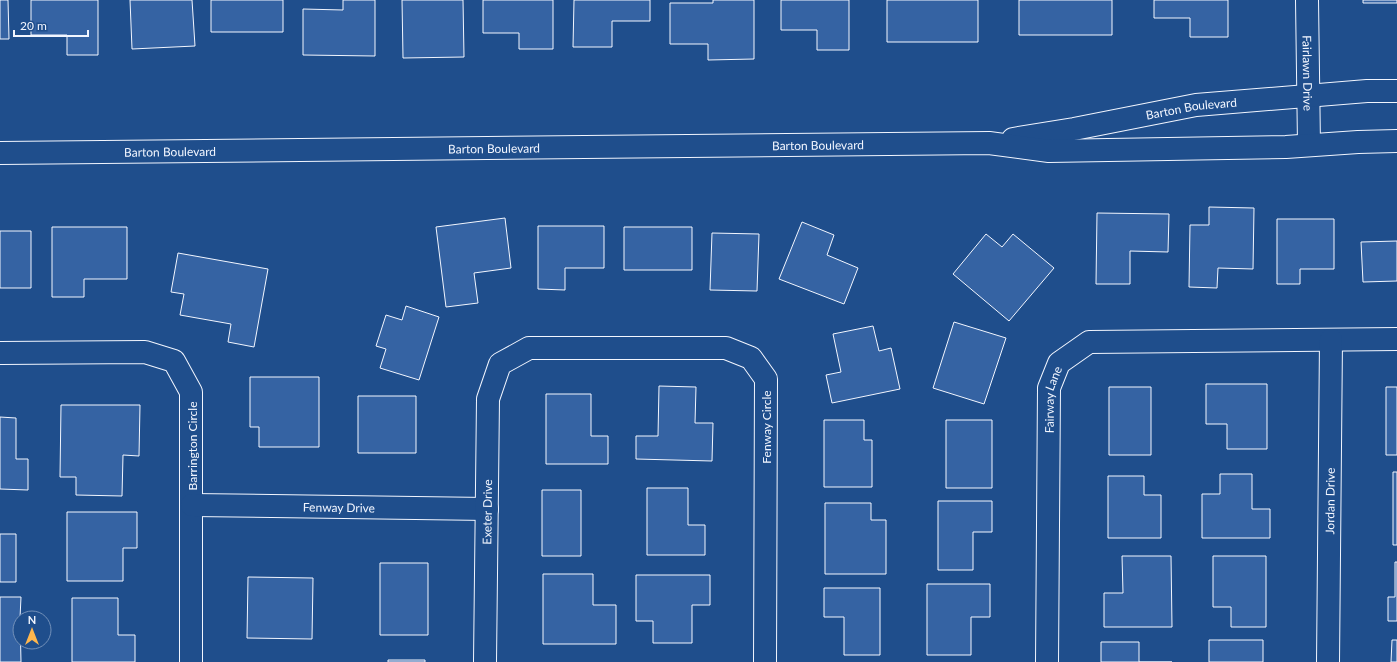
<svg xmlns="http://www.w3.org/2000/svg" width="1397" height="662" viewBox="0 0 1397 662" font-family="Lato,sans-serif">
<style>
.building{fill:#3563a3;stroke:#f2f6ff}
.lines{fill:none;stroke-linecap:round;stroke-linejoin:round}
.minor-casing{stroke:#f2f6ff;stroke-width:24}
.minor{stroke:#1f4e8c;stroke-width:22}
.labels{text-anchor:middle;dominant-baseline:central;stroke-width:3;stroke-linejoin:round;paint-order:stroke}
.street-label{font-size:12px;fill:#f2f6ff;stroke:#1f4e8c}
</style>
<rect width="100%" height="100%" fill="#1f4e8c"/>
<!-- building -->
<path class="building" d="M0,0H8L9,39H0Z
M31,0H98V55H67V35H31Z
M130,0H192L195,46L132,49Z
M211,0H283V32H211Z
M343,0H375V56L303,55V9L343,10Z
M402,0H463L464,57L403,58Z
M483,0H553V49H519V33H483Z
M574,0H650V21H612V47H573Z
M713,0H754V59L708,60V44H670V3H713Z
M781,0H849V50H817V30H781Z
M887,0H978V42H887Z
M1019,0H1112V35H1019Z
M1154,0H1228V37H1190V18H1154Z
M1363,0H1397V3H1363Z
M1209,207L1254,208L1253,269L1218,268L1217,288L1189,287L1190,225H1209Z
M1097,213L1169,214L1168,252L1130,251V284H1096Z
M505,218L511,268L474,273L478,303L446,307L436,227Z
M1277,219H1334V269H1300V284H1277Z
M802,222L834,235L827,255L858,268L844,304L779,279Z
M538,226H604V268H565V290L538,289Z
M52,227H127V279H84V297H52Z
M624,227H692V270H624Z
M0,231H31V288H0Z
M712,233L759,234L757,291L710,290Z
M986,234L1002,247L1013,234L1054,268L1009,321L953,274Z
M1397,241V281L1363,282L1361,242Z
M178,253L268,269L254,347L228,342L231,324L180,315L184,294L171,292Z
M406,306L439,317L419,380L380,368L386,349L376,346L386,315L402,320Z
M954,322L1006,338L984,404L933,388Z
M873,326L879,351L891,348L900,389L832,403L826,375L841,372L833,334Z
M250,377H319V447H259V427H250Z
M1206,384H1267V449H1227V424H1206Z
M659,386L696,387L695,423H713L712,461L636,459V436H658Z
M1109,387H1151V455H1109Z
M1386,387H1397V455H1386Z
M546,394H591V436H608V464H546Z
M358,396H416V453H358Z
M61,405H140L139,456L123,455L122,496L76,495V477H60Z
M0,417L16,418V459H28V490L0,489Z
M824,420H864V440H872V487H824Z
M946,420H992V488H946Z
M1393,472H1397V545H1393Z
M1220,474H1252V509H1270V538H1202V494H1220Z
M1108,476H1144V495H1161V538H1108Z
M647,488H688V525H705V555H647Z
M542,490H581V556H542Z
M938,501H992V532H973V570H938Z
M825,503H871V520H886V574H825Z
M67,512H137V548H123V581H67Z
M0,534H16V582H0Z
M1122,556H1171L1172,627H1104V593H1123Z
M1213,556H1266V627H1231V607H1213Z
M1395,562H1397V621H1388V597H1395Z
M380,563H428V635H380Z
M543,574H593V605H616V644H543Z
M636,575H710V605H692V643H653V621H636Z
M248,577L313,578L312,639L247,638Z
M927,584H990V617H971V655H927Z
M824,588H880V655H844V617H824Z
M0,597H21L20,618L21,662H0Z
M72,598H118V635H135V662H72Z
M1209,640H1263V662H1209Z
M1392,640H1397V662H1391Z
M1101,642H1139V662H1172H1101Z
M388,660H425V662H388Z"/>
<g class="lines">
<defs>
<g id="minor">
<path id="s1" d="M1307,0L1309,145"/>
<path id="s2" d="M1013,139L1074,129L1196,105L1367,91H1397"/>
<path id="s3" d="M0,153L989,143L1049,151L1286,147L1358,142L1397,141"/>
<path d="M0,353L145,352L174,361L191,392V662"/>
<path id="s4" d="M192,505L487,509"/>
<path id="s5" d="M485,662L488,399L500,364L529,348H726L751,358L766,379L765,662"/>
<path id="s6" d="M1047,662L1049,388L1059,363L1089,342L1397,339"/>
<path id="s7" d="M1328,662L1331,340"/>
</g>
</defs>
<!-- minor casing -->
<use href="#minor" class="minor-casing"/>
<!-- minor -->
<use href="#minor" class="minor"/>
</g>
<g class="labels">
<!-- street labels -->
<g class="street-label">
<text stroke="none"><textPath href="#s1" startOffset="73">Fairlawn Drive</textPath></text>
<text stroke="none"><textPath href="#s2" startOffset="181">Barton Boulevard</textPath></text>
<text stroke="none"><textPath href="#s3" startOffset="818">Barton Boulevard</textPath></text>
<text stroke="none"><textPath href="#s3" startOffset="494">Barton Boulevard</textPath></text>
<text stroke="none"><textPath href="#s3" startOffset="170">Barton Boulevard</textPath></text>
<text stroke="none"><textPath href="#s6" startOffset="263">Fairway Lane</textPath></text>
<text transform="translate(766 427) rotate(-90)">Fenway Circle</text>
<text transform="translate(192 446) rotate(-90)">Barrington Circle</text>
<text stroke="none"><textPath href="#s7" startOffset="161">Jordan Drive</textPath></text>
<text stroke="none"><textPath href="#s4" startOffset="147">Fenway Drive</textPath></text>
<text stroke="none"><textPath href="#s5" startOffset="150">Exeter Drive</textPath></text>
</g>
</g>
<!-- north arrow -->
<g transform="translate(32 630)"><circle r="19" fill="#1f4e8c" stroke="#7391ba"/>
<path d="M0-3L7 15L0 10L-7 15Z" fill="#ffb74d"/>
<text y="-6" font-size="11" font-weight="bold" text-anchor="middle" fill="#f2f6ff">N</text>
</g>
<!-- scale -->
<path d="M14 30v6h74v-6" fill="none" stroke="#f2f6ff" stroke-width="2"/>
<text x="20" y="30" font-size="12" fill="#f2f6ff" stroke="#1f4e8c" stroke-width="3" paint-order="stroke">20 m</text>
</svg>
